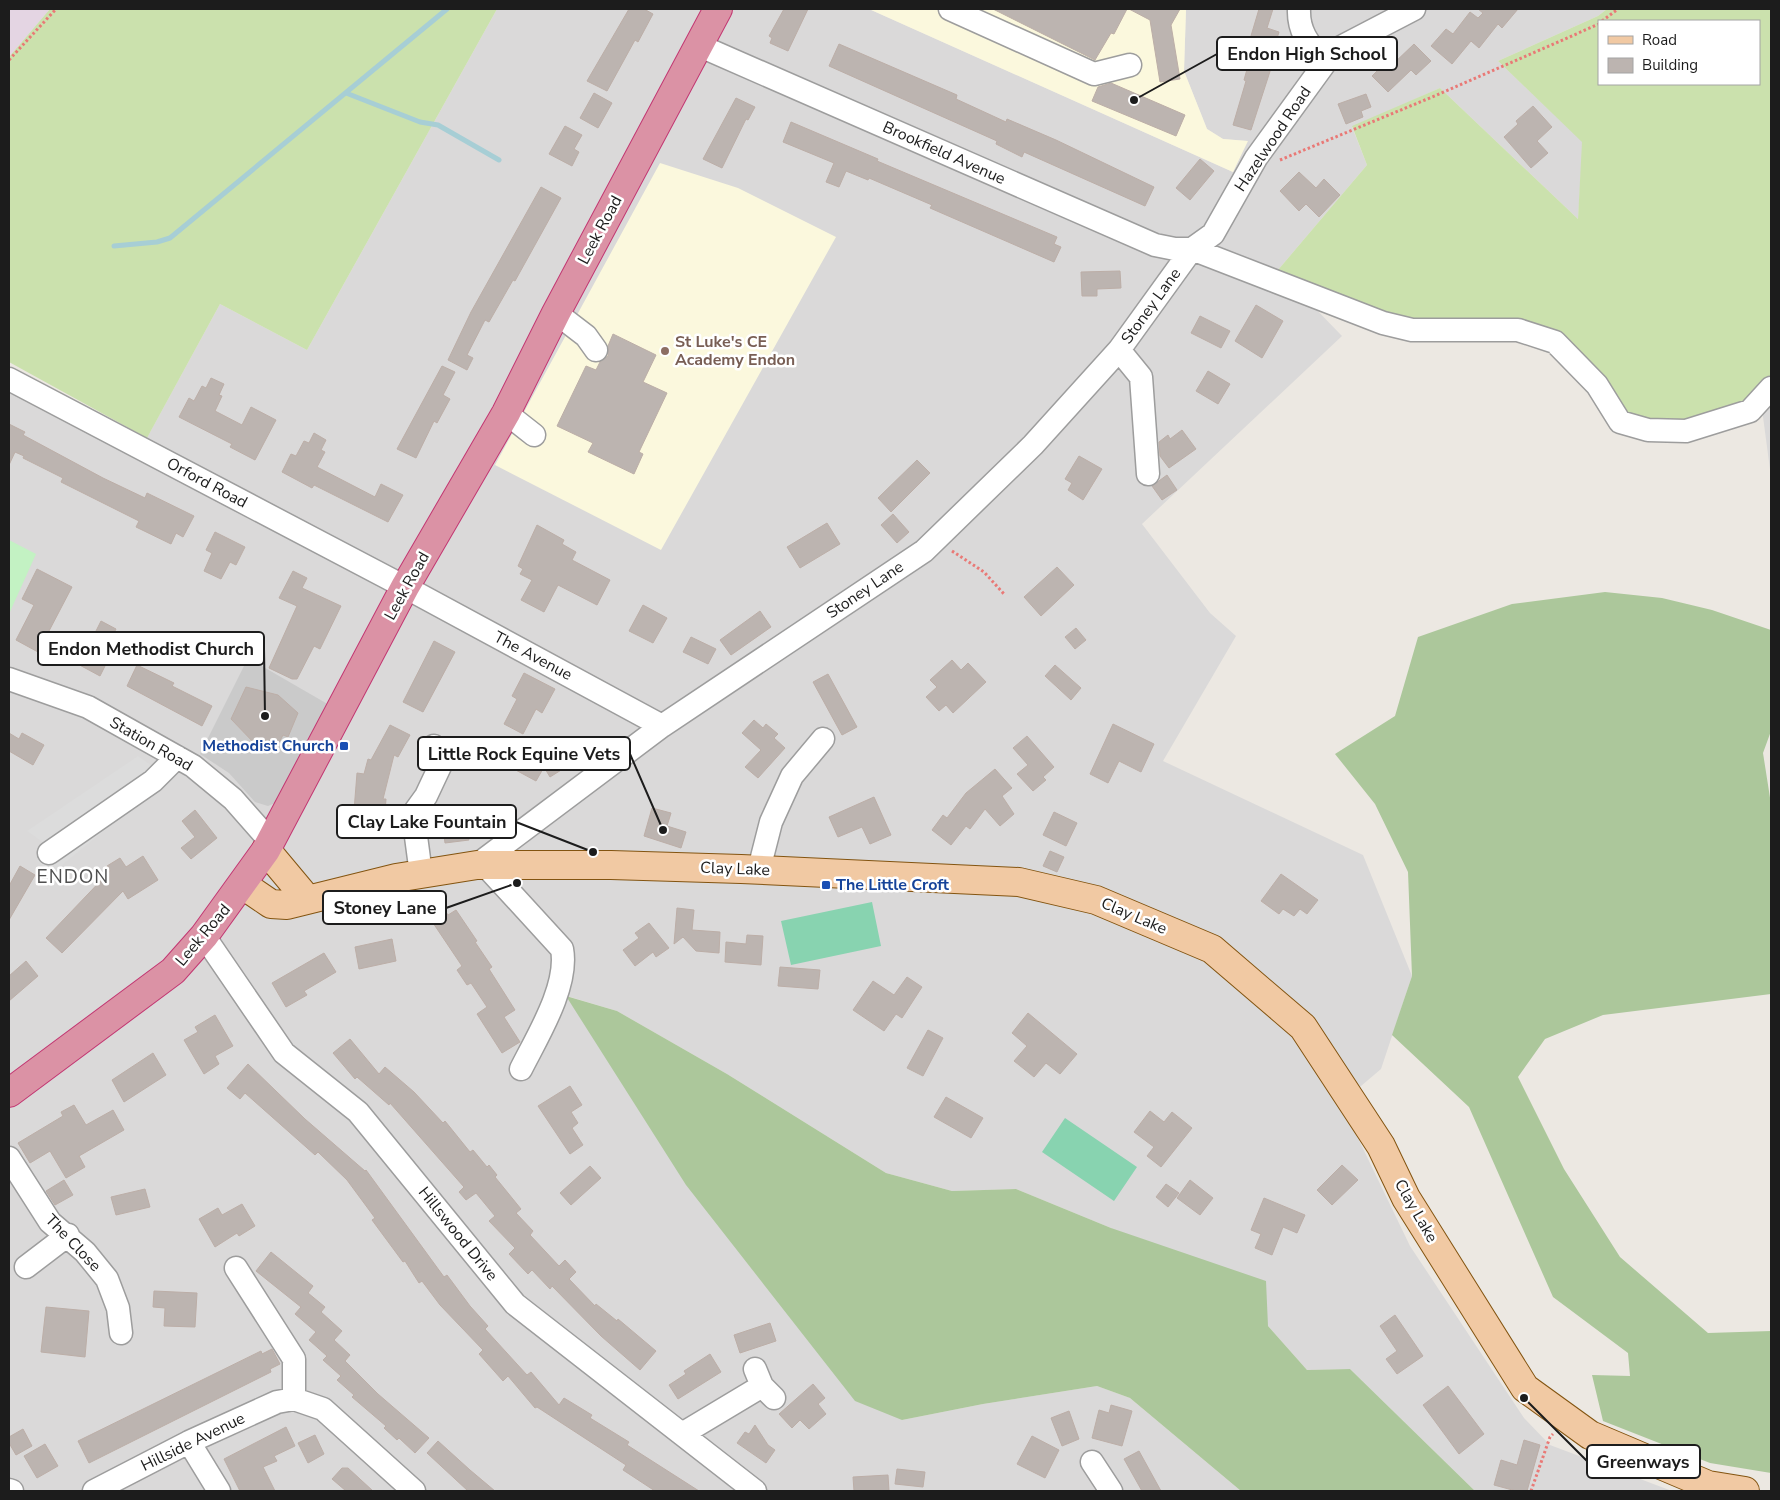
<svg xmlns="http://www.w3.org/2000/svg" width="1780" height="1500" viewBox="0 0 1780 1500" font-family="'Nunito Sans',sans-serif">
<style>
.residential{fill:#dad9d9}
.industrial{fill:#e4d5e3}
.education{fill:#fbf8dd}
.religious{fill:#cacaca}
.grass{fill:#cbe1ad;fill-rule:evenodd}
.forest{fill:#acc79b}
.park{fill:#c3f2c3}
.pitch{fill:#88d3b0}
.parking{fill:#dcdcdc}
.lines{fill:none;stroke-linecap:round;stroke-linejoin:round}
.stream{stroke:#a7ced5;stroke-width:5}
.building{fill:#bcb4b0;stroke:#bcaea7}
.minor-casing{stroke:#9d9d9d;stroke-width:25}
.major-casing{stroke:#835410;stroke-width:30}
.highway-casing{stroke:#c23772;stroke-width:30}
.path{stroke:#e97976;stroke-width:3;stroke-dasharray:2.5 2.5;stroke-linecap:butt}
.minor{stroke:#fff;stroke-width:22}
.major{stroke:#f1c9a3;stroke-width:28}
.highway{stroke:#db92a5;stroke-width:28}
.education-dot{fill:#8d6e63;stroke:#fff;stroke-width:2}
.transit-dot{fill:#1a4fb4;stroke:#fff;stroke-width:2}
.labels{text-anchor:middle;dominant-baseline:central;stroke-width:5;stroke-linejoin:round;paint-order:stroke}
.street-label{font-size:16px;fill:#1c1c1c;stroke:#fff}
.education-label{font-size:16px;font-weight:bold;fill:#785e54;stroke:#fff;text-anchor:start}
.transit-label{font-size:16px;font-weight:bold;fill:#164399;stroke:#fff;text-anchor:end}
.quarter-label{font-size:19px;letter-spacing:1px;fill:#4f4f4f;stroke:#fff}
.leader{fill:none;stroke:#1c1c1c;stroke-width:2}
.callout-dot{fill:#1c1c1c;stroke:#fff;stroke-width:2}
.callout{fill:#fff;stroke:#1c1c1c;stroke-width:2}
.callout-label{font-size:18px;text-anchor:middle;font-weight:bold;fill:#1c1c1c}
</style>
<rect width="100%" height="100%" fill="#ece8e2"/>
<!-- residential -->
<path class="residential" d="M497,9H869L1233,172L1247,141L1223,139L1207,129L1184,71L1186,9H1607L1598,16L1498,61L1583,142L1578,219L1440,88L1352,127L1367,165L1278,270L1342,336L1142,524L1210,613L1236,636L1163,761L1363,855L1412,976L1381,1069L1341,1103L1410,1246L1524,1418L1550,1445L1672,1491H1475L1350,1369L1307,1370L1268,1326L1111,1228L1016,1189L952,1191L886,1173L727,1074L617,1011L567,996L902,1420L983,1404L1097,1386L1130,1398L1241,1491H9V391L136,458L220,304L307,350Z
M1771,383V477L1760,394Z"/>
<!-- industrial -->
<path class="industrial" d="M9,9H50L9,57Z"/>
<!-- education -->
<path class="education" d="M869,9H1186L1184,71L1207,129L1223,139L1248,141L1233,172Z
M660,163L738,188L836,237L661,550L495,465Z"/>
<!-- religious -->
<path class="religious" d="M248,658L331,706L275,803L268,806L255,802L229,773L200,754Z"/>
<!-- grass -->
<path class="grass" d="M50,9H497L307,350L220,304L147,438L9,362V57Z
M1607,9H1771V383L1760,394L1724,412L1681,425H1639L1620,409L1576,346L1563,340L1418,324L1292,284L1278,270L1367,165L1352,126L1440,88L1578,219L1582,142L1498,61L1598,16ZM1599,21H1759V84H1599Z"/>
<!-- forest -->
<path class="forest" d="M1605,592L1662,598L1712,610L1771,630V731L1763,753L1771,804V994L1603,1015L1545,1039L1518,1077L1564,1169L1620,1257L1708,1333L1771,1331V1473L1710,1463L1603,1421L1592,1375L1630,1376L1628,1353L1553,1297L1469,1107L1392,1035L1412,976L1408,872L1375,804L1335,754L1395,716L1418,637L1512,604Z
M566,996L617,1011L727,1074L886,1173L952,1191L1016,1189L1111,1228L1266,1281L1268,1326L1307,1370L1350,1369L1475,1491H1241L1130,1398L1097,1386L983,1404L902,1420L855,1401L686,1185Z"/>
<!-- park -->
<path class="park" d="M9,540L36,554L9,614Z"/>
<!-- pitch -->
<path class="pitch" d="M872,902L881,946L791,965L781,921Z
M1065,1118L1137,1167L1114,1201L1042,1152Z"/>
<!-- parking -->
<path class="parking" d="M138,756L169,778L51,874L37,861L44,843L27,831Z"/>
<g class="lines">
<!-- stream -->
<path class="stream" d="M346,93L420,122L438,125L499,160
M114,246L157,242L170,238L447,9"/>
</g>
<!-- building -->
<path class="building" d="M629,9H644L653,14L638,42L635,40L607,91L587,81Z
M784,9H808L788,51L770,43L772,38L769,36Z
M993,9H1127L1114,34L1111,33L1095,60Z
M1129,9H1180L1171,25L1180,79L1160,82L1150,20Z
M1259,9H1273L1267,28L1279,32L1271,58L1274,59L1251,130L1233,125L1246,81L1244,80L1253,48L1248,46Z
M1478,9H1518L1502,28L1498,24L1479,48L1471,41L1452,64L1431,46L1446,29L1453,34L1470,12L1478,18L1483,13Z
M839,44L957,95L956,99L1006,122L1007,119L1056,140L1154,187L1145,206L1024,152L1022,157L996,144L997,141L829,66Z
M1414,44L1431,61L1416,75L1411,70L1388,92L1372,76L1388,60L1392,65Z
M1111,83L1185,115L1176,136L1092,101L1098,87Z
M594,93L612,103L598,128L580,118Z
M1366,94L1371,107L1361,111L1363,117L1346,124L1338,104Z
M736,98L755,107L748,120L746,119L722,168L703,159Z
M1533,106L1552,127L1537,141L1548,153L1531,168L1504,137L1518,124L1516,121Z
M791,122L878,159L877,161L1057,237L1054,244L1061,247L1054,262L930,208L932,205L869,178L868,180L846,171L839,187L826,182L834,163L783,142Z
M565,126L582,135L574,149L579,152L572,166L549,154Z
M1200,159L1214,171L1190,200L1176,188Z
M1299,172L1316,188L1324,179L1340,195L1319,217L1306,204L1299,211L1280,191Z
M541,187L561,198L515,281L513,280L489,322L485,320L467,355L473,358L467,370L448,360L471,312Z
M1120,271L1121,288L1097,289V296H1082L1081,272Z
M1256,305L1283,321L1262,358L1235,341Z
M1200,316L1230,331L1221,348L1191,333Z
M613,334L656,355L643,382L667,393L639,452L643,454L634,474L588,452L593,443L557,426L586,366L596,370L600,362L608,356V346Z
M442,366L455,372L443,395L450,399L437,423L434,421L416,458L397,449Z
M1208,371L1230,384L1218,404L1196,391Z
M211,378L224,384L219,395L222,396L215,411L242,425L251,407L276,420L255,460L230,447L232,444L179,417L189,398L194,401L202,386L206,388Z
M9,424L25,432L23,435L103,478L145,498L147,493L194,516L183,537L176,533L171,544L136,527L139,521L61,482L63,478L23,458L24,456L15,452L9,465Z
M1182,430L1196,449L1169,468L1160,456L1159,442L1168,435L1170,439Z
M314,433L326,440L321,450L325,452L317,467L375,497L381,484L403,495L388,522L314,485L312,488L282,472L291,454L296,456L304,441L309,443Z
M1079,456L1102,469L1083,500L1068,490L1072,483L1065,479Z
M917,460L930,473L891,512L878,498Z
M1167,475L1177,490L1162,500L1152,486Z
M893,514L909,532L897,543L881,525Z
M827,523L840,544L800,568L787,547Z
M537,525L564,540L562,544L576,552L572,560L610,580L597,605L558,585L544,612L521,600L532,580L520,574L523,569L518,566Z
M215,532L245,547L236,565L230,562L221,579L204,571L212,553L206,550Z
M1057,567L1074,585L1041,616L1024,597Z
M37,569L72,587L38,652L16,640L34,605L22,599Z
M293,571L307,578L302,588L341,606L320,649L314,646L297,679H292L269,668L297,606L279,598Z
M643,605L667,618L653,643L629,631Z
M760,611L771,627L731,655L720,640Z
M101,621L116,629L106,649L112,652L100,676L74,662L86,639L91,641Z
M1076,628L1086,640L1075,649L1065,637Z
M691,637L716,649L708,664L683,652Z
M434,641L455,652L423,712L403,702Z
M952,660L961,670L968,663L986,682L953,713L946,705L939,711L926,697L937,687L930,680Z
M137,665L174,683L172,686L212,706L202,726L127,686Z
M1055,665L1081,688L1071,700L1045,676Z
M524,673L555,689L542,713L536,709L523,734L504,724L517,699L512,696Z
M828,674L857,727L842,735L813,682Z
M246,687L278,695L298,713L288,737L283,735L275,750L256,745L231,719Z
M754,720L763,728L766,724L778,734L774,738L785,748L758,778L745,767L761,750L742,733Z
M1113,724L1154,744L1141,772L1119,761L1108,783L1090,774Z
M390,725L410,735L398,757L394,755L383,799H386L383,838L352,836L357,773L364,774L368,759L371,760Z
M9,733L19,739L22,733L44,745L33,765L9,751Z
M1027,736L1054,767L1043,777L1046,780L1033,791L1017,774L1028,765L1013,748Z
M508,745L535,759L555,748L566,767L550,777L544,767L536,781L499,761Z
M995,769L1012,788L1002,796L1014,814L1000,826L985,809L970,829L966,826L951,845L932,830L943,815L947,818L966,793Z
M874,797L891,835L870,844L862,827L838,837L829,817Z
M652,808L671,813L667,826L686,832L681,848L644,836Z
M195,810L217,838L191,859L181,848L195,837L182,821Z
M466,811L469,840L445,843L441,814Z
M1054,812L1077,823L1066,846L1043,835Z
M1050,851L1064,857L1057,872L1043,866Z
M143,856L158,880L128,899L123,891L62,953L46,938L110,871L107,866L120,858L126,867Z
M20,866L35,875L9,920V886Z
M1281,874L1318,900L1307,914L1300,909L1294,916L1283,909L1279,914L1261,901Z
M439,902L448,915L456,910L477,941L475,942L492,967L489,969L515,1010L504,1017L520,1042L502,1053L477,1014L487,1007L471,983L467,985L457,970L462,966L425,911Z
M677,908L694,910L692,930L720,932L719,953L696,951L683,937L674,944Z
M649,923L669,948L656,957L653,952L635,966L623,950L639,938L635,933Z
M747,935L763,936L761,965L725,962L726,942L746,944Z
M392,939L396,961L359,969L355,947Z
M324,953L336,972L304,991L307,995L286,1007L272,983Z
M26,961L38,976L9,1001V976Z
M780,967L820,970L818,989L778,986Z
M907,977L922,987L902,1018L896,1014L884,1031L853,1010L873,981L894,995Z
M1028,1013L1077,1054L1060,1074L1046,1063L1034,1077L1014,1061L1027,1046L1012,1033Z
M215,1015L233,1046L215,1056L219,1064L204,1074L184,1040L198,1032L195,1027Z
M928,1030L943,1038L923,1076L907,1068Z
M350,1039L379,1074L385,1067L414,1092L443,1123L445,1121L470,1152L473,1150L487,1167L489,1165L497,1175L495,1177L521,1209L516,1213L533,1231L530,1235L559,1266L565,1260L576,1272L569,1279L595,1306L596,1304L617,1321L618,1319L656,1351L640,1370L601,1336L552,1286L550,1289L532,1270L528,1274L509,1254L515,1248L489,1221L495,1216L476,1193L466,1200L459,1192L464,1187L390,1103L389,1105L357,1077L355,1079L333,1053Z
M153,1053L166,1075L124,1102L112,1080Z
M248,1064L305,1119L365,1171L366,1170L444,1277L447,1275L470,1306L488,1326L485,1329L527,1375L531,1372L559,1405L564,1398L592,1415L590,1418L629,1442L627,1445L699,1491H655L623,1470L626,1465L537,1407L535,1408L508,1376L503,1381L479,1354L483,1350L440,1305L422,1281L419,1283L405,1261L403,1262L372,1220L375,1218L347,1180L318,1152L315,1155L245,1093L240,1099L227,1088Z
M570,1086L582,1105L571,1112L578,1123L572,1128L583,1145L570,1154L538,1106Z
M946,1097L983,1118L971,1138L934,1117Z
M74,1105L86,1125L113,1110L124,1130L79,1156L85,1167L66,1178L50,1151L30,1163L18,1143L63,1116L61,1112Z
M1150,1111L1164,1122L1172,1112L1192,1128L1161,1167L1147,1156L1154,1147L1134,1132Z
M1342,1165L1358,1180L1332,1205L1317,1190Z
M590,1166L601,1178L571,1205L560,1193Z
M64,1180L73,1195L55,1205L46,1191Z
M1190,1180L1213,1198L1200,1215L1177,1198Z
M1166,1184L1179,1193L1168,1207L1156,1197Z
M145,1189L150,1207L116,1215L111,1197Z
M1264,1198L1305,1215L1297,1233L1283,1227L1272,1255L1255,1248L1261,1234L1251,1230Z
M242,1204L255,1226L239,1236L237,1233L215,1247L199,1219L218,1208L222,1215Z
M271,1252L313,1286L308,1293L325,1307L321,1312L342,1331L334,1340L350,1355L345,1361L378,1394L429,1438L415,1453L399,1438L397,1440L384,1428L386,1426L352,1397L354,1395L337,1380L341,1376L323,1360L327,1356L309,1340L316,1332L295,1314L301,1307L256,1271Z
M154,1291L197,1293L195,1327L164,1326L165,1308L153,1307Z
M46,1307L89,1311L85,1357L41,1352Z
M1395,1315L1423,1356L1397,1374L1386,1359L1397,1351L1380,1326Z
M770,1323L776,1341L740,1353L734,1335Z
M272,1349L280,1364L270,1369L271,1372L89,1463L78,1441L261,1351L262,1354Z
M710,1354L721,1372L678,1399L669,1385L686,1374L684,1371Z
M813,1384L825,1398L818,1404L826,1414L809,1429L800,1420L792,1428L779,1414Z
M1448,1386L1484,1434L1459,1454L1423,1405Z
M1111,1405L1132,1411L1122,1446L1092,1438L1099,1410L1109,1413Z
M1069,1411L1079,1439L1062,1446L1051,1418Z
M755,1425L768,1445L775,1450L766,1463L737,1443L745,1432L749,1434Z
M286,1427L295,1446L274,1456L277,1461L263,1467L275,1491H240L224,1459Z
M23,1429L32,1446L16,1455L9,1443V1437Z
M315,1435L324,1454L308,1463L298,1443Z
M1032,1436L1059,1450L1045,1478L1017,1464Z
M1524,1440L1540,1445L1527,1491H1516L1494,1485L1501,1460L1517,1465Z
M438,1441L470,1470L495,1491H468L427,1453Z
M45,1444L58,1466L37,1478L24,1456Z
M1139,1451L1161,1491H1142L1124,1459Z
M342,1468H348L373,1491H346L332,1479Z
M897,1469L925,1472L923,1487L895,1484Z
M888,1475L889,1491H854L853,1477Z"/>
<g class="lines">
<defs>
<path id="minor" d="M950,9L1094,74L1130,65
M1299,9C1298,33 1310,45 1325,63
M698,45L1155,245L1175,249H1192L1383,323L1412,330H1518L1555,342L1597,385L1620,422L1648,430L1686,431L1750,411L1771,388
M556,313L586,336L596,350
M1119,350L1141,377L1148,474
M9,379L405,587L662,726
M506,413L534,435
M9,679L88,707L193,766L233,799L271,842
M49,853L153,781L177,757
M477,865L662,726L924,551L1033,445L1119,350L1192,249L1213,234L1256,158L1325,63L1341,47L1414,9
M485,865L562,949C569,986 537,1037 521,1069
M759,869L771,822L792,776L823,739
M421,874L413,814L426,796L442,762L434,746
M204,936L284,1053L358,1112L515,1304L755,1491
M9,1158L50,1222L85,1252L107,1279L118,1308L121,1333
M26,1267L68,1235
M236,1268L294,1359V1399
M755,1369L762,1386L774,1398
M682,1434L762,1386
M189,1442L219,1491
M1092,1462L1111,1491
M9,1490L12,1491
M94,1491L189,1442L277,1402L294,1399L323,1409L414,1491"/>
<path id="major" d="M266,850L307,899
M243,885L271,904L287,905L396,878L477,865H611L741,869L1019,882L1096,900L1212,949L1303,1027L1381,1146L1406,1198L1525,1388L1590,1435L1708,1485L1745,1491"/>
<path id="highway" d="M9,1093L173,971L204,936L266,850L405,587L506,413L556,313L718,9"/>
</defs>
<!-- minor casing -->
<use href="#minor" class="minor-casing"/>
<!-- major casing -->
<use href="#major" class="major-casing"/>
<!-- highway casing -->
<use href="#highway" class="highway-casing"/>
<!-- path -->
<path class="path" d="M1602,21L1618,9
M9,60L56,9
M1280,160L1437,95L1599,24
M952,551L984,572L1004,594
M1531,1491L1550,1437L1553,1434"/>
<!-- minor -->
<use href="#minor" class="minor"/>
<!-- major -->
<use href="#major" class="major"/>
<!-- highway -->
<use href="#highway" class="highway"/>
</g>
<!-- markers -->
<circle class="education-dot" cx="665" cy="351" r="5"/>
<g class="transit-dot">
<rect x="339" y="741" width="10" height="10" rx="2.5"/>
<rect x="821" y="880" width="10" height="10" rx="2.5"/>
</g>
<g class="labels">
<!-- street labels -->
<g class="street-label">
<text transform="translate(1273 139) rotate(-56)">Hazelwood Road</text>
<text transform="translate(944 153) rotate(24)">Brookfield Avenue</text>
<text transform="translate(600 230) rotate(-62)">Leek Road</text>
<text transform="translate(1151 306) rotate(-54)">Stoney Lane</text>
<text transform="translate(207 483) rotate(28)">Orford Road</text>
<text transform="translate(407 586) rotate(-61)">Leek Road</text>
<text transform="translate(865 590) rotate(-34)">Stoney Lane</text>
<text transform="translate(533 656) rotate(28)">The Avenue</text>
<text transform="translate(151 744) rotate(30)">Station Road</text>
<text transform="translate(735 869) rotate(2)">Clay Lake</text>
<text transform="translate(1134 916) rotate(23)">Clay Lake</text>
<text transform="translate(203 935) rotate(-50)">Leek Road</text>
<text transform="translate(1416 1211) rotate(60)">Clay Lake</text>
<text transform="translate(458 1234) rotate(51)">Hillswood Drive</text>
<text transform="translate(73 1243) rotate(46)">The Close</text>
<text transform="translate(193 1442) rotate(-26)">Hillside Avenue</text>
</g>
<!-- education labels -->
<g class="education-label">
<text x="675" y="342">St Luke's CE<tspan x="675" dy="18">Academy Endon</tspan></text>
</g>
<!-- transit labels -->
<g class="transit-label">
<text x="334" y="746">Methodist Church</text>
<text x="836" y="885" text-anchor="start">The Little Croft</text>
</g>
<!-- quarter labels -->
<g class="quarter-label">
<text x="73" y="877">ENDON</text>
</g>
</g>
<!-- callouts -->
<path class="leader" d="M1134 100L1217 54M265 716L264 649M663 830L630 754M593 852L516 822M517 883L446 908M1524 1398L1587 1461"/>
<g class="callout-dot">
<circle cx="1134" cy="100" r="5"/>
<circle cx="265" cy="716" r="5"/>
<circle cx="663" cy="830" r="5"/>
<circle cx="593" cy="852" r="5"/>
<circle cx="517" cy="883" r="5"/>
<circle cx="1524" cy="1398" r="5"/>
</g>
<g class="callout">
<rect x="1217" y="37" width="180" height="33" rx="5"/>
<rect x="38" y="632" width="226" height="33" rx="5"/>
<rect x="418" y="737" width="212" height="33" rx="5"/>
<rect x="337" y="805" width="179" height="33" rx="5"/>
<rect x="323" y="891" width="123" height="33" rx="5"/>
<rect x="1587" y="1445" width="113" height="33" rx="5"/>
</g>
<g class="callout-label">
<text x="1307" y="60">Endon High School</text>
<text x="151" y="655">Endon Methodist Church</text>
<text x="524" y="760">Little Rock Equine Vets</text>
<text x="427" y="828">Clay Lake Fountain</text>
<text x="385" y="914">Stoney Lane</text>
<text x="1643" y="1468">Greenways</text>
</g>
<!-- border -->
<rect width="1780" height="1500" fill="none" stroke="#1c1c1c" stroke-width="20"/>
<!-- legend -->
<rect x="1598" y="20" width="162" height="65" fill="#ffffff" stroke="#a4a4a4"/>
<rect x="1608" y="36" width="25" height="8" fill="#f1c9a3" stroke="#a4a4a4"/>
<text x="1642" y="45" font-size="15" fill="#1c1c1c">Road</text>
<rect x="1608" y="58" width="25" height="15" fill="#bcb4b0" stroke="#a4a4a4"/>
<text x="1642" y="70" font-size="15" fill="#1c1c1c">Building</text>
</svg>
